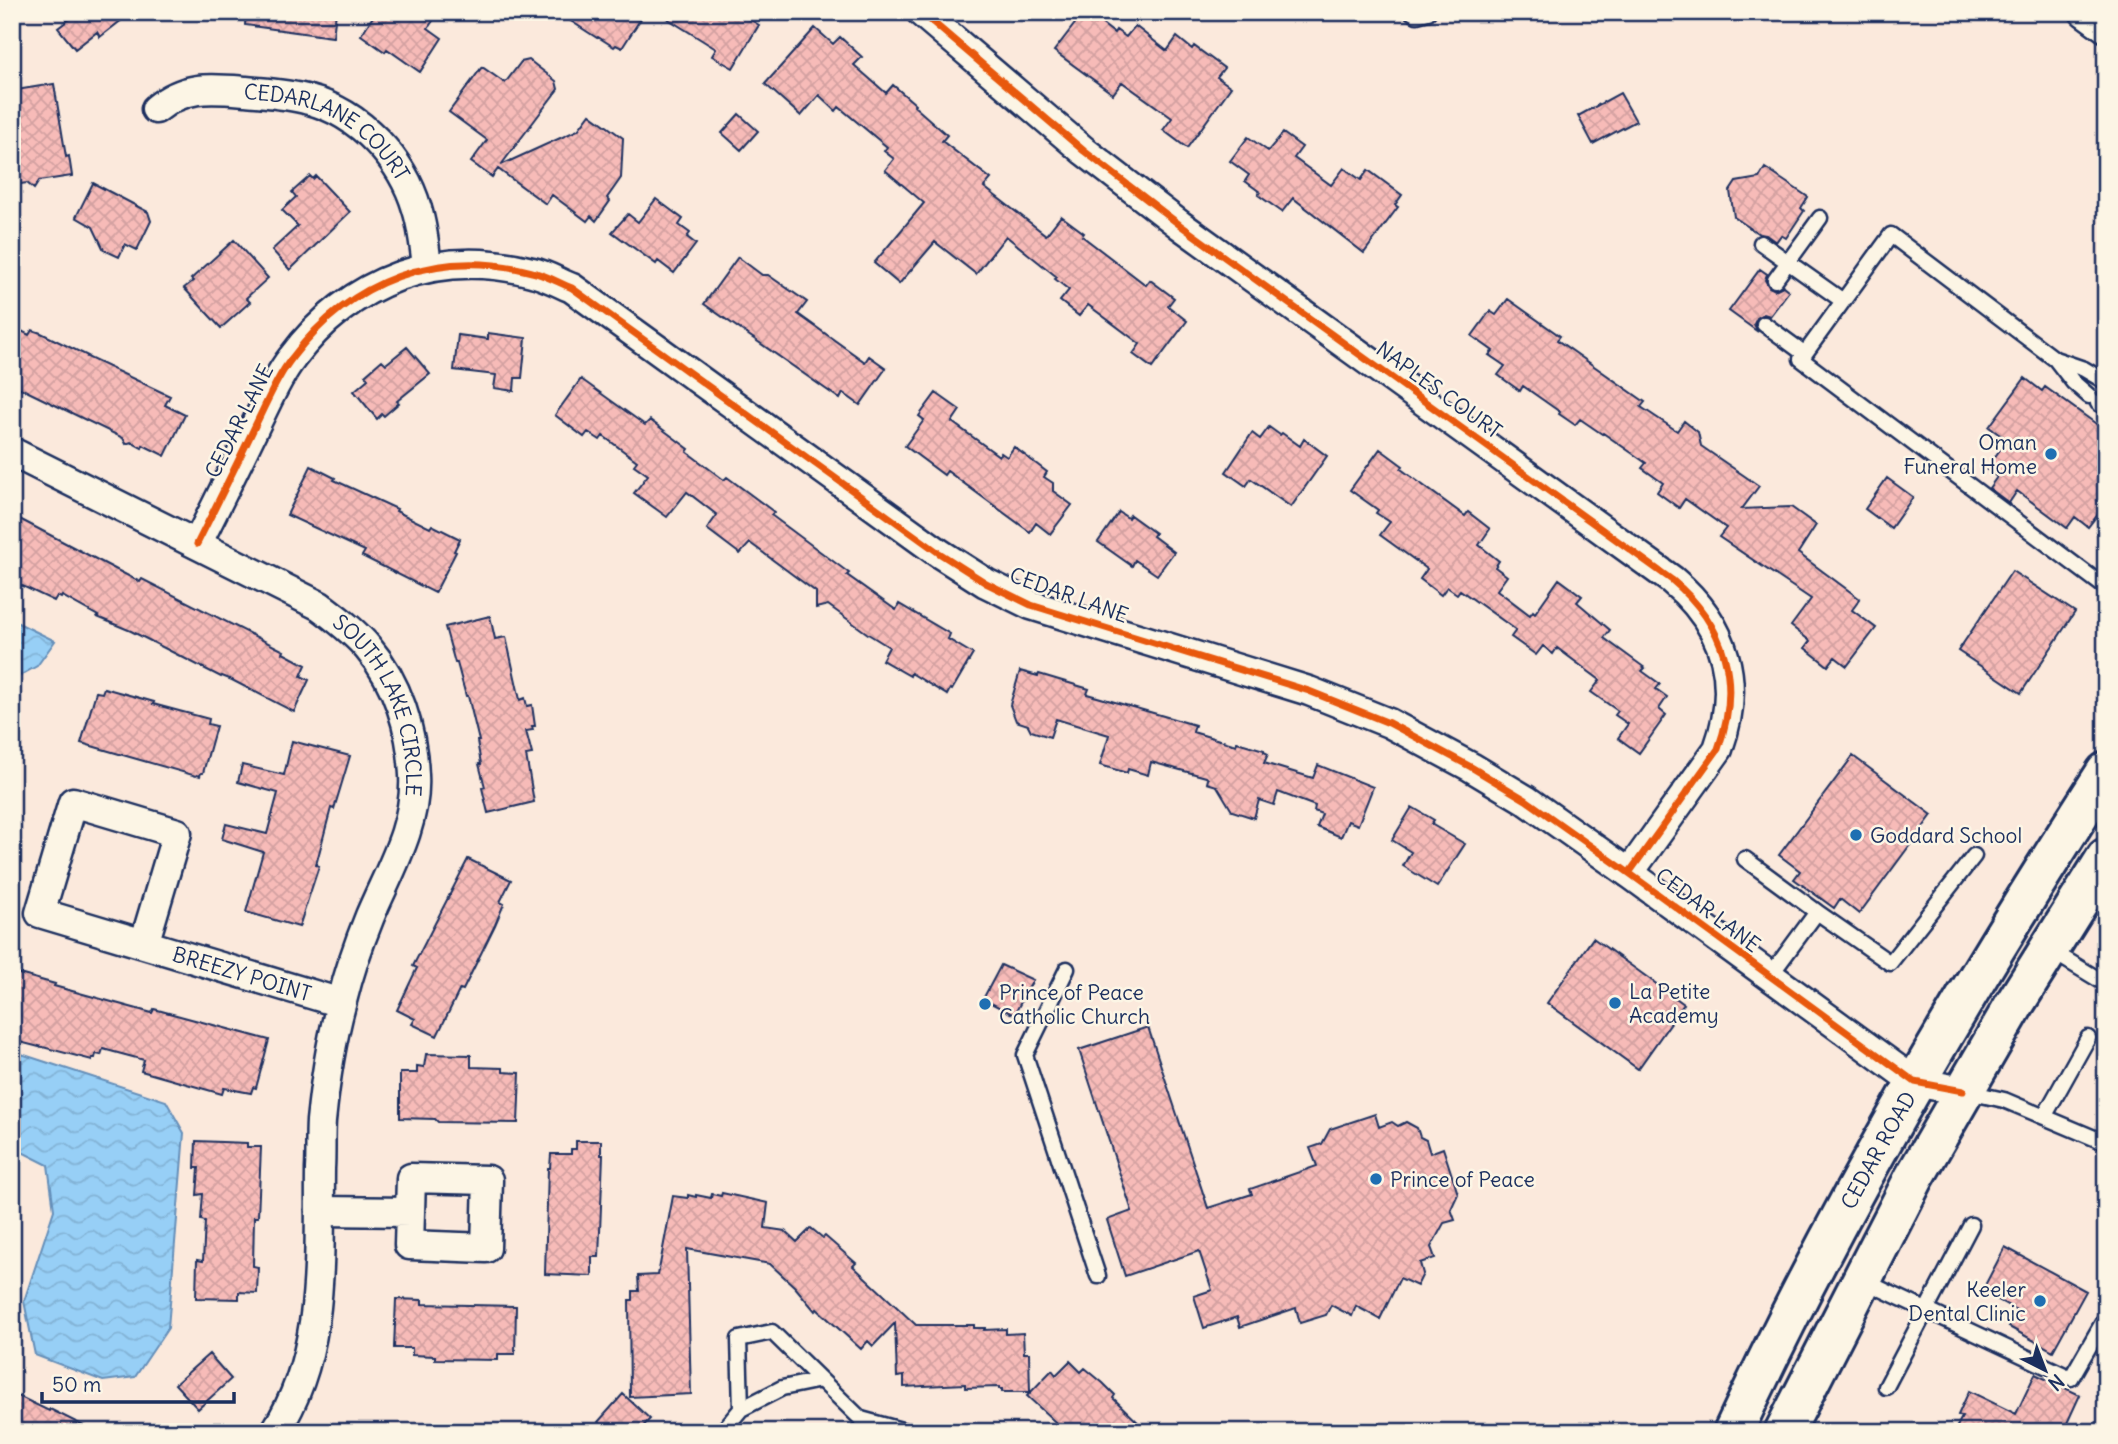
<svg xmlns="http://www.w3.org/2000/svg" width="2118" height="1444" viewBox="0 0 2118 1444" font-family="Delius,sans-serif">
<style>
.water{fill:url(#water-waves);stroke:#658fb9;stroke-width:2}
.building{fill:url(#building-cross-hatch);stroke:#1b2f5e;stroke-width:2}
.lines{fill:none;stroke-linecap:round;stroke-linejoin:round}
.lane-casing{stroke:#1b2f5e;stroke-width:19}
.street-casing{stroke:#1b2f5e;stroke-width:33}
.primary-casing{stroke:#1b2f5e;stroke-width:44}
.lane{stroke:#fcf5e5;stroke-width:14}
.street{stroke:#fcf5e5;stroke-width:28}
.primary{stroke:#fcf5e5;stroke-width:38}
.cycleway-casing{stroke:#fcf5e5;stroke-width:11}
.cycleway{stroke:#e8590c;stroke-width:7}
.poi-dot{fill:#1f6fb2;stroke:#fcf5e5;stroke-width:2.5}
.labels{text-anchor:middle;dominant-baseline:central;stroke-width:5;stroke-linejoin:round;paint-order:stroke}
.street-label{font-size:21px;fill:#1b2f5e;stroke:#fcf5e5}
.poi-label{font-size:21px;fill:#1b2f5e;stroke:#fcf5e5;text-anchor:start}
</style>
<defs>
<pattern id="water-waves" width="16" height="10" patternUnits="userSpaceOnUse" patternTransform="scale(1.75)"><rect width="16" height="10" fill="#97cff6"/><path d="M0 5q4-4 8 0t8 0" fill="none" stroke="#82b2d5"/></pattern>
<pattern id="building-cross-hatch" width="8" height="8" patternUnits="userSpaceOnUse" patternTransform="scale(1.75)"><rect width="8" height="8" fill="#f7bbb8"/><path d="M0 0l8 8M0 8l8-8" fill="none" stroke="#d3a1a1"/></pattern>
</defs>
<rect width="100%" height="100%" fill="#fbe9dc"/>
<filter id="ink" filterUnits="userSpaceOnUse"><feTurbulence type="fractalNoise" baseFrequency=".0143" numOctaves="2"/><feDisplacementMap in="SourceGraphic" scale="14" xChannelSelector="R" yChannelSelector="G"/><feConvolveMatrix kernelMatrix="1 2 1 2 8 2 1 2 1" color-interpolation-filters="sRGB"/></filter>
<g filter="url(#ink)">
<!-- water -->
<path class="water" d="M12,620L55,641L37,666L12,680Z
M12,1051L166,1101L184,1133L168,1328L135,1377L103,1381L35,1355L24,1301L54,1210L48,1165L12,1147Z"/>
<!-- building -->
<path class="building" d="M79,12H132L100,37L97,32L75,49L58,28Z
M246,12H336L333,37L245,25Z
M376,12H439L428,28L442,38L420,72L387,49L385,52L361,35Z
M557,12H645L622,48L616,45L614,47L598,37L597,38Z
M657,12H738L759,25L733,68L712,56L716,49Z
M1084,12H1087L1114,33L1116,30L1126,37L1135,26L1167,51L1177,37L1192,49L1194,46L1224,68L1217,77L1231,87L1187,148L1163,130L1172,118L1122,82L1113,94L1054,51Z
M815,28L833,44L840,37L862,57L854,65L886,93L893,85L915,104L914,106L947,135L942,141L991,179L984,187L1046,235L1061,216L1084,233L1082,236L1146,285L1150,280L1174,298L1168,306L1187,321L1152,368L1133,354L1140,344L1088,305L1079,316L1060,301L1069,290L1055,279L1057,277L1006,236L976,274L935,242L899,284L874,263L924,203L885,170L894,159L884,151L887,147L839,107L836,111L819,95L801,116L765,84Z
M529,60L556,81L558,89L501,165L578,130L590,114L623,138L621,178L607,198L610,201L596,221L591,216L587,221L552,195L546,204L498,169L492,177L471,162L487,140L449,112L482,67L505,83L521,62Z
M54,84L66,157L69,156L72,176L39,181L34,189L27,183L20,184L18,170L16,171V167L12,168V95L17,94L16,90Z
M1620,93L1636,121L1593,144L1578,116Z
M739,114L758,131L741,150L722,133Z
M1283,133L1302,147L1294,158L1331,185L1344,168L1361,180L1368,170L1402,195L1395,205L1398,207L1364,253L1293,198L1282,212L1258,195L1260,192L1245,181L1249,175L1230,161L1248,137L1268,151Z
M1765,168L1808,197L1801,208L1804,211L1786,238L1781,235L1776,242L1766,235L1759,234L1734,217L1730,191L1736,182L1759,178Z
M310,176L313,179L316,176L350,212L290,270L272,250L298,226L282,210L296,197L292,192Z
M93,183L148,212L151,221L137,250L125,244L119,257L104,250L93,227L76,217Z
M656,199L683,219L679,225L690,233L687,237L696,244L674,273L658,261L656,264L612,232L628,214L638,222Z
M234,240L268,278L246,298L250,302L221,328L184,288L193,281L191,279Z
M738,257L762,275H768L807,302L798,314L865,362L869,356L886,368L860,405L843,393L840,399L704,304Z
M1760,269L1767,274L1765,280L1769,287L1775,290L1783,286L1789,291L1770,316L1764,314L1757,318L1754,324L1758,332L1729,311Z
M1508,299L1560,336L1557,340L1645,402L1641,407L1677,431L1684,421L1698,432L1701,446L1759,486L1742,509L1791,507L1816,525L1798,553L1860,599L1852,610L1876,628L1847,666L1835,657L1828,666L1805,648L1810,641L1791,626L1811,599L1719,537L1726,528L1685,499L1679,508L1657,492L1663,483L1642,468L1646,463L1603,433L1602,434L1580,419L1575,425L1559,414L1560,412L1523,386L1520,391L1498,375L1505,366L1489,355L1493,351L1472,336L1490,311L1496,315Z
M12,326L29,335L32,330L41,333L88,356L87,357L170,396L165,405L185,415L165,456L143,445L142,448L131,442L126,444L123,438L12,384Z
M488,333L526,338L522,378H515L514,391L494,388L496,375L454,370L458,335L488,339Z
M407,347L430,374L397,401L399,403L384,416L382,414L377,419L354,391L368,379L365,375L382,360L386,364Z
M2025,378L2042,391L2045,387L2106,431V504L2088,527L2075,517L2067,528L2017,491L2009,503L1989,488L1997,477L1986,469L2007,440L1989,427Z
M581,379L645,425L650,420L689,449L687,452L724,480L727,477L774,512L771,515L849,573L847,575L896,610L899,604L950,634L948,639L973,654L952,690L950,689L947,695L911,673L910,676L882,660L889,647L868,634L828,605L816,608V592L750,543L740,554L707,529L717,515L687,492L667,517L634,493L648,475L634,465L637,461L603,436L600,440L588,432L584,437L555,415Z
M936,393L960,410L952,422L999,456L1001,453L1007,457L1014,447L1047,472L1044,477L1053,483V491L1072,505L1050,534L1036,523L1030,532L947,471L944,475L905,446L924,420L919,416Z
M1269,427L1280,435L1282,433L1300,446L1304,439L1327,456L1291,507L1251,479L1246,486L1226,472L1252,433L1260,439Z
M1380,449L1403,466L1401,469L1465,516L1468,512L1490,529L1479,545L1499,561L1495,567L1507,576L1497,590L1530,615L1533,611L1535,613L1559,579L1582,596L1577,602L1610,630L1604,638L1645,668L1642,671L1660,684L1656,689L1667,697L1659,709L1666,715L1639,753L1618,738L1628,724L1615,715L1618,711L1591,692L1600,680L1557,648L1553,654L1543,646L1536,655L1511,637L1516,630L1460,590L1457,594L1447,587L1441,595L1420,579L1427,569L1380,535L1390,522L1376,513L1378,510L1350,490Z
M311,466L335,478L334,480L397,509L396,511L430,528L432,525L460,539L454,551L456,552L435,593L362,556L365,551L287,515Z
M1887,478L1913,497L1891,528L1865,509Z
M1119,512L1128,518L1130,515L1155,533L1153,536L1174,552L1157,575L1135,560L1132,566L1098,542Z
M12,515L113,568L140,582L142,579L284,651L283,653L306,665L301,676L309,680L294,712L232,680L222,676L221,677L131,631L97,617L98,616L62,596L61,598L57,596L54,601L12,581Z
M2012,571L2075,612L2021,693L1958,651Z
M490,616L495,639L506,637L520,700L525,698L527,706L532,705L535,726H532L533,730L526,731L532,754L526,755L534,802L488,813L482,788L485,787L479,764H481L477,741H479L468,696H466L457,663H455L445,627Z
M1020,671L1038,676L1039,674L1089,689L1087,694L1195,725L1193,732L1236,745L1237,742L1264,750V752L1268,754L1264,763L1313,778L1318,765L1373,787L1358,825L1348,821L1341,837L1317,827L1322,814L1314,811L1315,806L1278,792L1274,805L1259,800L1254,818L1232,811L1217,786L1207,783L1208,779L1206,777L1151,762L1148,775L1128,769L1127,773L1100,765L1109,735L1056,719L1050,737L1031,731L1028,725L1016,721L1010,705Z
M104,688L154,702L153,704L209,719L208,724L216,726L203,773H201L200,776L197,775L196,776L81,743L96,692L102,693Z
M292,741L350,756L334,809L331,808L316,865L319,866L299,927L246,912L263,852L222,839L226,824L267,834L278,793L238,782L242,765L284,775Z
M1853,756L1932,815L1859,914L1840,899L1834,908L1794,879L1800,871L1779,855Z
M1412,807L1434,820L1431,824L1465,844L1437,887L1403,866L1411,852L1392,840Z
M468,859L511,880L500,902L504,904L495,925L463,990L460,989L437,1036L412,1024L415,1019L397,1010L417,968L413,966Z
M1593,938L1684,1004L1638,1069L1547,1003Z
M1001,965L1033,980L1014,1015L983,999Z
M12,972L55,984L54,986L152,1013L154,1009L269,1040L256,1088L253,1087L251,1093L224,1088L222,1094L141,1071L144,1060L103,1049L101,1055L96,1054L95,1058H92V1060L39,1046V1047L12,1040Z
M1148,1027L1208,1208L1252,1194L1250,1189L1317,1166L1310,1148L1322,1144L1330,1129L1375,1114L1379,1127L1392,1122L1398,1126L1406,1122L1417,1128L1420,1137L1426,1140L1430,1153L1443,1148L1458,1194L1451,1209L1455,1220L1444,1223L1431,1247L1435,1258L1420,1263L1423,1274L1417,1286L1400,1278L1380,1319L1356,1306L1352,1316L1331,1305L1326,1315L1300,1323L1296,1308L1240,1327L1237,1317L1204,1328L1194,1296L1212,1290L1199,1251L1125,1276L1107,1220L1132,1211L1079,1050Z
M426,1054L471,1055V1067L503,1068V1072L520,1073L518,1123L438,1122L435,1119L400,1118V1073H417V1066L424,1067Z
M196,1141L247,1143V1147H261L258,1217H254L253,1266L258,1267L257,1293L239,1292V1299L196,1298L197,1260L203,1261L205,1221L201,1220L203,1194L197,1195L199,1168H195Z
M576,1141H601V1155H603L599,1257H592V1276L545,1274L548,1168H550L551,1154H571V1149H576Z
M722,1193L768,1203L765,1228L785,1231L797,1242L811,1228L823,1238L825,1236L856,1263L853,1266L916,1325H974V1328H985L984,1330L1006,1329V1334L1023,1333L1024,1353H1029L1030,1392H1002V1389H999V1387L965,1388V1384L904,1387V1376L897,1377L895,1323L873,1346L868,1341L861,1349L817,1309L815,1311L795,1287L770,1264L687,1249L691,1394L630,1397L629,1300H633V1291H639L638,1276L658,1275L673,1196L688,1198V1195L696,1197V1195L711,1198L712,1194L721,1196Z
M2005,1247L2086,1291L2053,1351L2009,1327L2018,1311L1982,1291Z
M396,1299L422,1300V1304L516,1306L515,1354H498V1360L435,1359V1356L412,1355V1348H394Z
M209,1354L231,1379L198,1409L175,1384Z
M1070,1361L1081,1372L1085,1368L1103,1383L1115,1395L1113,1398L1148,1432H1066L1027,1396L1052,1370L1056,1375Z
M2035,1374L2080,1395L2063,1432H1954L1962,1417L1958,1415L1969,1391L2016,1414Z
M12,1393L49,1411L50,1409L96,1432H12Z
M623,1394L650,1419L638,1432H607L598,1422Z"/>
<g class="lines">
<defs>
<path id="lane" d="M1412,12L1417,15L1428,12
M1761,243L1843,301
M1775,280L1820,218
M1764,324L1805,354
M2056,360L2073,382L2089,396
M2106,382L2084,369L2055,359L1891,235L1801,359L2106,588
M2098,403L2106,407
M1745,859L1817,912
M2050,950L2106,984
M1067,969L1025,1055L1098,1276
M1769,977L1817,912L1890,963L1974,856
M1968,1092L2004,1100L2106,1143
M2044,1117L2088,1038
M1862,1280L2071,1378L2106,1317
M1886,1387L1971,1225
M741,1409L739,1339L772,1332L821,1380
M722,1432L741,1409L782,1388L821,1380L861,1419L905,1431L918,1432"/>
<g id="street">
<path d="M921,12L1084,151L1180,225L1672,580C1726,625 1742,683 1718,749L1629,873"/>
<path d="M2084,12L2106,28"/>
<path id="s1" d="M156,109C185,85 210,88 246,91C267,93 289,94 309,100C360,113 403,160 417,209C423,228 425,248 427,267"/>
<path id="s2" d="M12,452L320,606C337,619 355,632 368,648C398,683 412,730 414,775C417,826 389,871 370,916C359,943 349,972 342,1001C331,1041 325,1081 321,1121C320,1137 321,1153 320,1169C319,1259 326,1354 275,1432"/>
<path d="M197,544C217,504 237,464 256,424C267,402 277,377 292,358C350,280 438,247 532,272C546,275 559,283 572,288L939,553L986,583L1031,605L1309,691L1389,723L1471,767L1526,800L1629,873L1915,1082L1963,1091"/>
<path id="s3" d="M144,944L177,833L73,802L40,913L341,1003"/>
<path d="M320,1211L410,1212L411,1178L488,1180L486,1248L409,1245L410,1212"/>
</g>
<g id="primary">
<path id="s4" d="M1733,1432C1840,1202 1969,985 2106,772"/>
<path d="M1784,1432L1914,1178L2014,1005L2106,858"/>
</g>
</defs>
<!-- lane casing -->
<use href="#lane" class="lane-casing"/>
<!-- street casing -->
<use href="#street" class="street-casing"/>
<!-- primary casing -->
<use href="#primary" class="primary-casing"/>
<!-- lane -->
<use href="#lane" class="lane"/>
<!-- street -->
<use href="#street" class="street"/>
<!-- primary -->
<use href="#primary" class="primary"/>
<defs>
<path id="cycleway" d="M921,12L1084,151L1180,225L1672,580C1726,625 1742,683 1718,749L1629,873
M197,544C217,504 237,464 256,424C267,402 277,377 292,358C350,280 438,247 532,272C546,275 559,283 572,288L939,553L986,583L1031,605L1309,691L1389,723L1471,767L1526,800L1629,873L1915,1082L1963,1091"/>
</defs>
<!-- cycleway casing -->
<use href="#cycleway" class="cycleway-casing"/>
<!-- cycleway -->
<use href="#cycleway" class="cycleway"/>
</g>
</g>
<!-- markers -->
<g class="poi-dot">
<circle cx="2051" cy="454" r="7"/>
<circle cx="1856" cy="835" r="7"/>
<circle cx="1615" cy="1003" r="7"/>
<circle cx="985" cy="1004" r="7"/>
<circle cx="1376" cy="1179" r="7"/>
<circle cx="2040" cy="1301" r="7"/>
</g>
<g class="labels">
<!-- street labels -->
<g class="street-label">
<text stroke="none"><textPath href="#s1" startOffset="189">CEDARLANE COURT</textPath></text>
<text transform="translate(1439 390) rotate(36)">NAPLES COURT</text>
<text transform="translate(239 421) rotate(-63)">CEDAR LANE</text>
<text transform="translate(1069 595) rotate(20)">CEDAR LANE</text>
<text stroke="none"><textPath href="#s2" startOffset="466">SOUTH LAKE CIRCLE</textPath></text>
<text transform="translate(1708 910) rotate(37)">CEDAR LANE</text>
<text stroke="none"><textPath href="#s3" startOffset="551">BREEZY POINT</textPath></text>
<text stroke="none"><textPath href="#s4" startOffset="317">CEDAR ROAD</textPath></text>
</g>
<!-- poi labels -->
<g class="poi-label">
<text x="2037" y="442" text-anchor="end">Oman<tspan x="2037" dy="24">Funeral Home</tspan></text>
<text x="1870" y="835">Goddard School</text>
<text x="1629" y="991">La Petite<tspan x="1629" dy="24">Academy</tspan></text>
<text x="999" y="992">Prince of Peace<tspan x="999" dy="24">Catholic Church</tspan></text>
<text x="1390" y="1179">Prince of Peace</text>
<text x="2026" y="1289" text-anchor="end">Keeler<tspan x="2026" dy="24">Dental Clinic</tspan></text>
</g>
</g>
<!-- margin -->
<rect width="2118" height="1444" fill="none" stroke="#fcf5e5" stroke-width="42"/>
<rect x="21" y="21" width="2076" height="1402" fill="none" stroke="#1b2f5e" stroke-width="2.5" filter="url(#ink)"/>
<!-- north arrow -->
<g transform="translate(2045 1370) rotate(138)" stroke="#fcf5e5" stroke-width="5" paint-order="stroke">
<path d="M0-5L12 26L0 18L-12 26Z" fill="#1b2f5e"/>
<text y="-10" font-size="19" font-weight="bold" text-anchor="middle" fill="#1b2f5e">N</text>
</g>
<!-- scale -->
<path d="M42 1392v10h192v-10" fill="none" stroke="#1b2f5e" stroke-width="3.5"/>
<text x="52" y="1392" font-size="21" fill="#1b2f5e" stroke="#fcf5e5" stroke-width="5" paint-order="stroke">50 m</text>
</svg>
